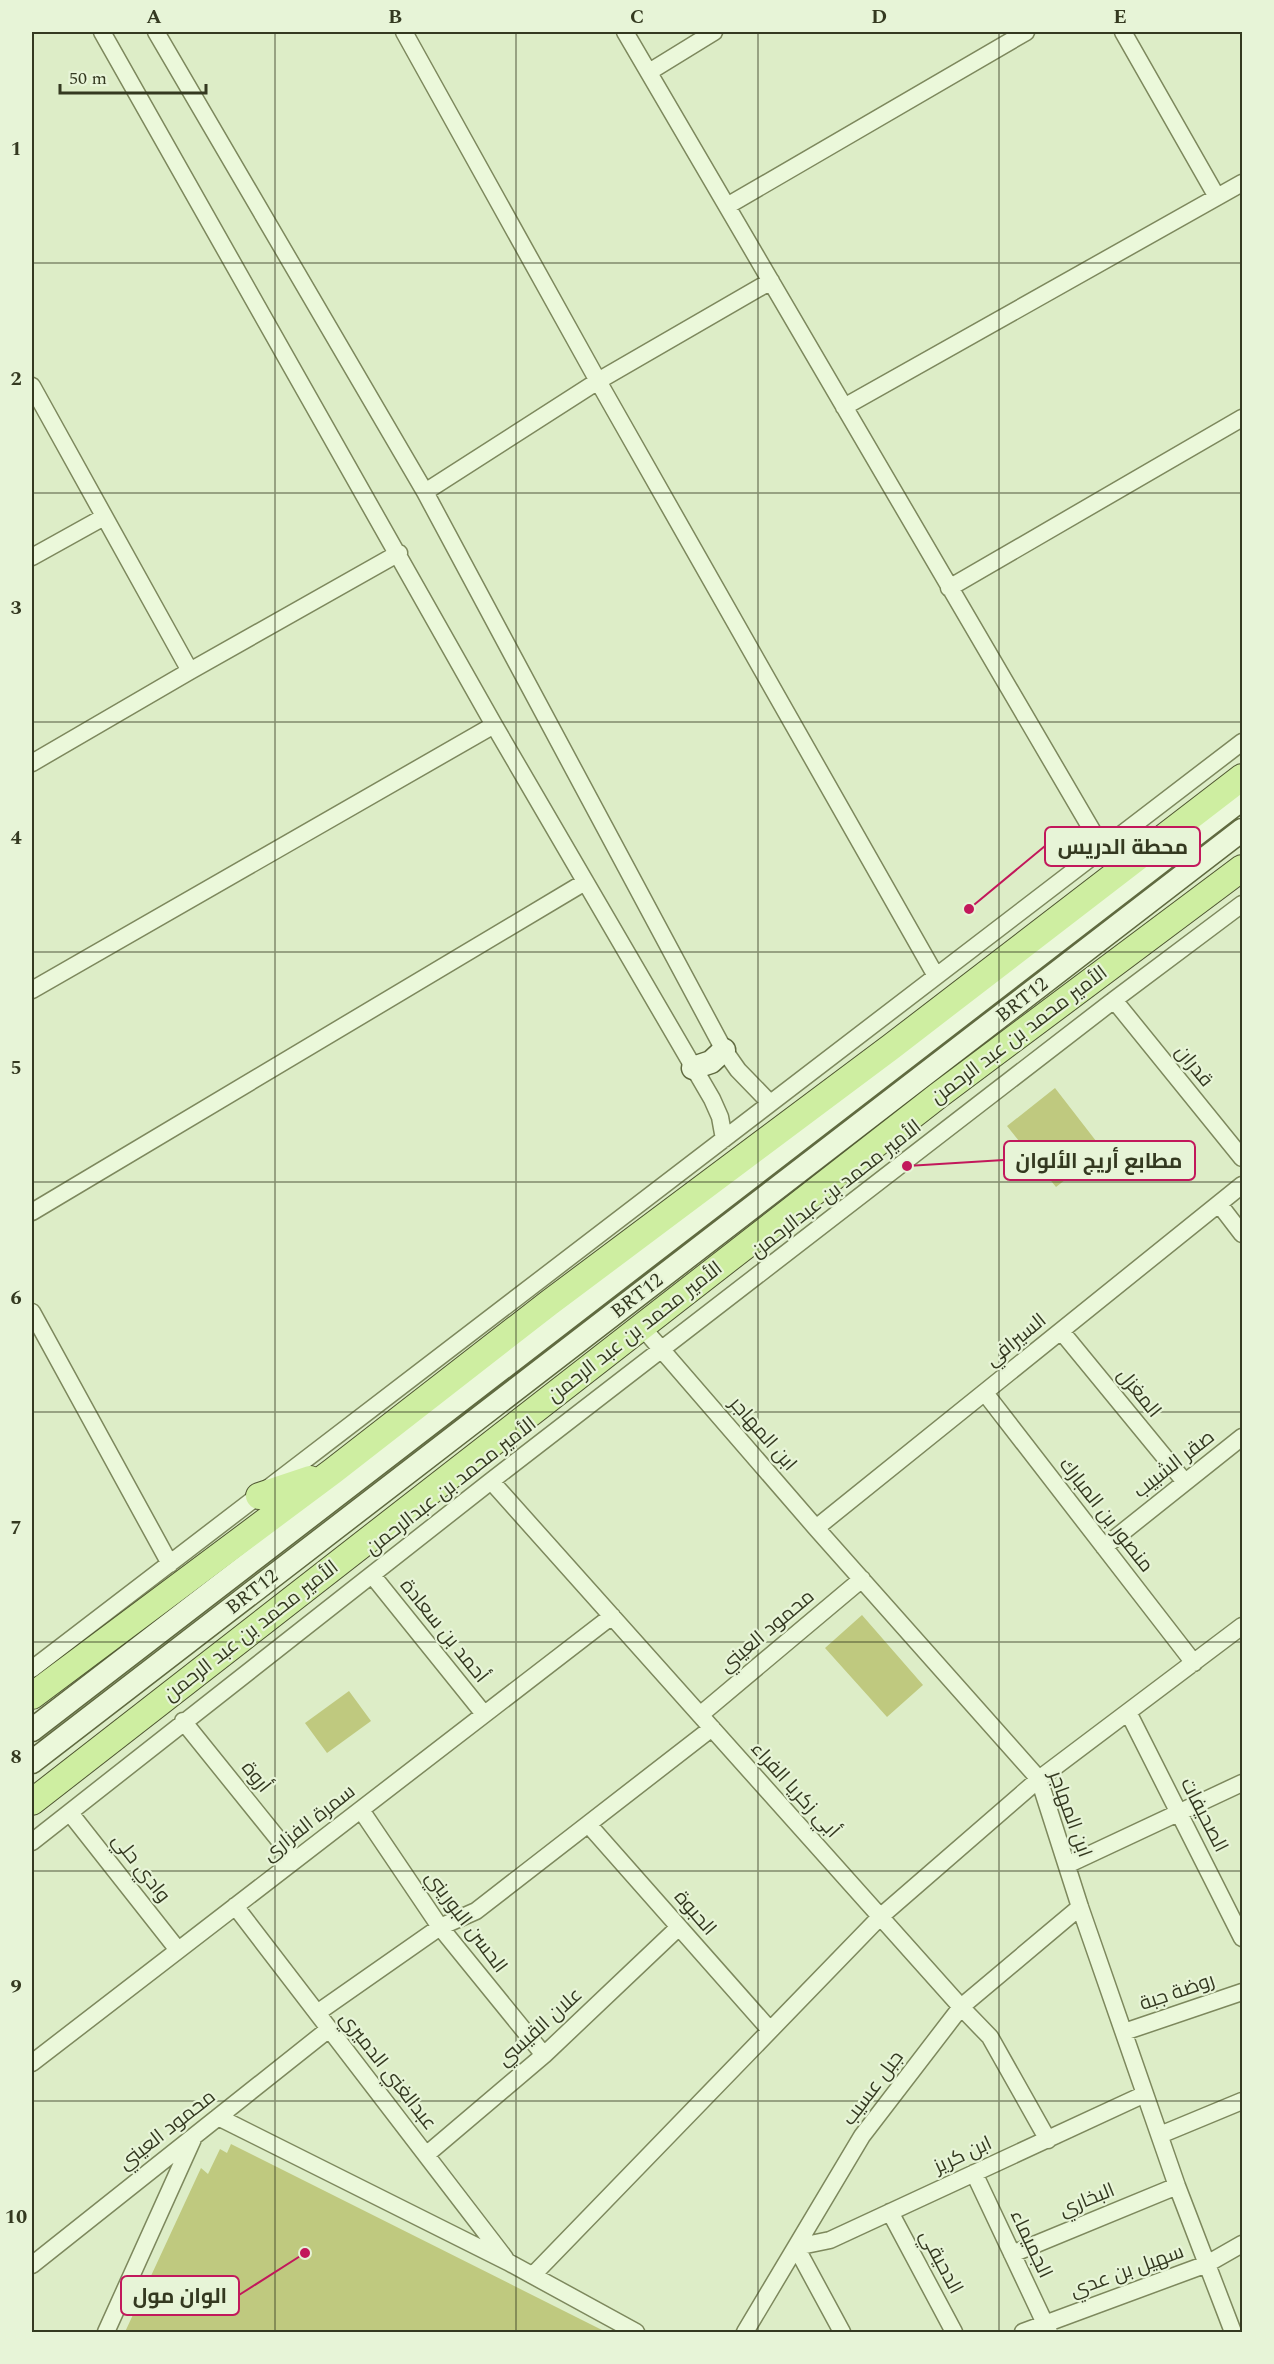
<svg xmlns="http://www.w3.org/2000/svg" width="1274" height="2364" viewBox="0 0 1274 2364" font-family="Spectral,Cairo,serif">
<style>
.building{fill:#bfc97f}
.lines{fill:none;stroke-linecap:round;stroke-linejoin:round}
.street-casing{stroke:#7d885d;stroke-width:19}
.secondary-casing{stroke:#606a40;stroke-width:25}
.primary-casing{stroke:#4f5631;stroke-width:28}
.street{stroke:#ebf8da;stroke-width:16}
.secondary{stroke:#ebf8da;stroke-width:22}
.primary{stroke:#ceeea1;stroke-width:26}
.grid{fill:none;stroke:#343920;stroke-width:1.5;stroke-opacity:0.55}
.labels{text-anchor:middle;dominant-baseline:central;stroke-width:4.5;stroke-linejoin:round;paint-order:stroke}
.street-label{font-size:20px;fill:#343920;stroke:#e7f4d7}
.leader{fill:none;stroke:#c2185b;stroke-width:2}
.callout-dot{fill:#c2185b;stroke:#e7f4d7;stroke-width:2}
.callout{fill:#e7f4d7;stroke:#c2185b;stroke-width:2}
.callout-label{font-size:21px;text-anchor:middle;font-weight:bold;fill:#343920}
.neatline{fill:none;stroke:#343920;stroke-width:2}
.grid-label{font-size:20px;text-anchor:middle;font-weight:bold;fill:#343920}
</style>
<rect width="100%" height="100%" fill="#ddedc7"/>
<!-- building -->
<path class="building" d="M1055,1088L1103,1150L1056,1187L1007,1126Z
M862,1615L923,1685L887,1717L825,1648Z
M349,1691L371,1721L327,1753L305,1723Z
M231,2144L606,2332H125L201,2168L208,2174L220,2149L227,2153Z"/>
<g class="lines">
<defs>
<path id="street" d="M102,32L494,725L712,1099L720,1117L724,1139
M156,32L425,492L724,1050L738,1070L770,1103
M404,32L598,381L936,976
M625,32L1103,849
M1123,32L1217,197
M649,72L714,32
M727,206L1026,32
M32,386L190,671
M844,407L1242,183
M425,492L598,381L771,281
M32,557L104,517
M949,588L1242,418
M32,763L190,671L399,553
M32,990L494,725
M1114,1000L1242,1158
M1219,1204L1242,1234
M32,1212L585,882
M32,1312L170,1564
M642,1327L816,1528L1039,1779L1080,1907L1177,2186L1233,2332
M1061,1331L1185,1482
M985,1393L1194,1663
M491,1481L961,2007L990,2037L1048,2140
M816,1528L1242,1185
M1104,1547L1242,1437
M372,1575L484,1714
M32,1669L1242,742
M1128,1712L1242,1938
M700,1715L862,1579
M183,1721L295,1860
M361,1810L440,1927L544,2055
M70,1813L178,1950
M588,1824L770,2030
M32,1842L491,1481L1114,1000L1242,904
M1067,1865L1242,1783
M235,1906L505,2258
M317,2013L440,1927L476,1911L712,1728
M1124,2032L1242,1992
M32,2063L612,1616
M218,2117L508,2262L636,2332
M1160,2135L1242,2101
M426,2155L544,2055L679,1927
M974,2173L1049,2332
M890,2212L954,2332
M1012,2254L1177,2186
M32,2265L329,2029
M533,2275L880,1917L1039,1779L1242,1626
M106,2332L193,2139
M745,2332L862,2136L961,2007L1080,1907
M842,2332L796,2247L830,2240L1145,2094
M1023,2332L1207,2264L1242,2244"/>
<path id="secondary" d="M693,1068L711,1062L724,1050
M32,1730L1242,799
M32,1762L1242,830"/>
<path id="primary" d="M259,1496L310,1479
M32,1696L333,1471L549,1303L891,1047L1242,777
M32,1802L939,1095L1242,868"/>
</defs>
<!-- street casing -->
<use href="#street" class="street-casing"/>
<!-- secondary casing -->
<use href="#secondary" class="secondary-casing"/>
<!-- primary casing -->
<use href="#primary" class="primary-casing"/>
<!-- street -->
<use href="#street" class="street"/>
<!-- secondary -->
<use href="#secondary" class="secondary"/>
<!-- primary -->
<use href="#primary" class="primary"/>
</g>
<!-- grid -->
<path class="grid" d="M275,32V2332M516,32V2332M758,32V2332M999,32V2332M32,263H1242M32,493H1242M32,722H1242M32,952H1242M32,1182H1242M32,1412H1242M32,1642H1242M32,1871H1242M32,2101H1242"/>
<g class="labels">
<!-- street labels -->
<g class="street-label">
<text transform="translate(1022 1000) rotate(-38)">BRT12</text>
<text transform="translate(1019 1035) rotate(-37)">الأمير محمد بن عبد الرحمن</text>
<text transform="translate(1194 1066) rotate(51)">قدران</text>
<text transform="translate(836 1189) rotate(-38)">الأمير محمد بن عبدالرحمن</text>
<text transform="translate(637 1296) rotate(-38)">BRT12</text>
<text transform="translate(635 1332) rotate(-38)">الأمير محمد بن عبد الرحمن</text>
<text transform="translate(1016 1340) rotate(-39)">السيرافي</text>
<text transform="translate(1139 1393) rotate(51)">المغزل</text>
<text transform="translate(763 1434) rotate(49)">ابن المهاجر</text>
<text transform="translate(1174 1464) rotate(-38)">صقر الشبيب</text>
<text transform="translate(451 1486) rotate(-38)">الأمير محمد بن عبدالرحمن</text>
<text transform="translate(1106 1515) rotate(52)">منصور بن المبارك</text>
<text transform="translate(252 1592) rotate(-38)">BRT12</text>
<text transform="translate(251 1631) rotate(-38)">الأمير محمد بن عبد الرحمن</text>
<text transform="translate(444 1631) rotate(51)">أحمد بن سعادة</text>
<text transform="translate(767 1631) rotate(-40)">محمود العيني</text>
<text transform="translate(256 1777) rotate(51)">أروة</text>
<text transform="translate(795 1790) rotate(48)">أبي زكريا الفراء</text>
<text transform="translate(1070 1814) rotate(70)">ابن المهاجر</text>
<text transform="translate(1204 1815) rotate(63)">الصحيفات</text>
<text transform="translate(309 1823) rotate(-38)">سمرة الفزارى</text>
<text transform="translate(141 1868) rotate(52)">وادي حلي</text>
<text transform="translate(695 1913) rotate(49)">الحبوة</text>
<text transform="translate(466 1922) rotate(53)">الحسن البوريني</text>
<text transform="translate(1177 1992) rotate(-19)">روضة جبة</text>
<text transform="translate(540 2027) rotate(-42)">علان القيسي</text>
<text transform="translate(388 2071) rotate(52)">عبدالغني الدميري</text>
<text transform="translate(873 2088) rotate(-53)">جبل عسيب</text>
<text transform="translate(167 2130) rotate(-38)">محمود العيني</text>
<text transform="translate(963 2155) rotate(-25)">ابن كريز</text>
<text transform="translate(1087 2200) rotate(-22)">البخاري</text>
<text transform="translate(1031 2244) rotate(65)">الجميماء</text>
<text transform="translate(941 2262) rotate(62)">الدحيقي</text>
<text transform="translate(1127 2271) rotate(-20)">سهيل بن عدي</text>
</g>
</g>
<!-- callouts -->
<path class="leader" d="M969 909L1045 846M907 1166L1004 1160M305 2253L239 2295"/>
<g class="callout-dot">
<circle cx="969" cy="909" r="6"/>
<circle cx="907" cy="1166" r="6"/>
<circle cx="305" cy="2253" r="6"/>
</g>
<g class="callout">
<rect x="1045" y="827" width="155" height="39" rx="6"/>
<rect x="1004" y="1141" width="191" height="39" rx="6"/>
<rect x="121" y="2276" width="118" height="39" rx="6"/>
</g>
<g class="callout-label">
<text x="1123" y="854">محطة الدريس</text>
<text x="1099" y="1168">مطابع أريج الألوان</text>
<text x="180" y="2303">الوان مول</text>
</g>
<!-- border -->
<rect width="1274" height="2364" fill="none" stroke="#e7f4d7" stroke-width="66"/>
<!-- scale -->
<path d="M60 84v9h146v-9" fill="none" stroke="#343920" stroke-width="3"/>
<text x="69" y="84" font-size="18" fill="#343920" stroke="#e7f4d7" stroke-width="4.5" paint-order="stroke">50 m</text>
<rect x="33" y="33" width="1208" height="2298" class="neatline"/>
<g class="grid-label">
<text x="154" y="23">A</text>
<text x="395" y="23">B</text>
<text x="637" y="23">C</text>
<text x="879" y="23">D</text>
<text x="1120" y="23">E</text>
<text x="16" y="155">1</text>
<text x="16" y="385">2</text>
<text x="16" y="614">3</text>
<text x="16" y="844">4</text>
<text x="16" y="1074">5</text>
<text x="16" y="1304">6</text>
<text x="16" y="1534">7</text>
<text x="16" y="1763">8</text>
<text x="16" y="1993">9</text>
<text x="16" y="2223">10</text>
</g>
</svg>
